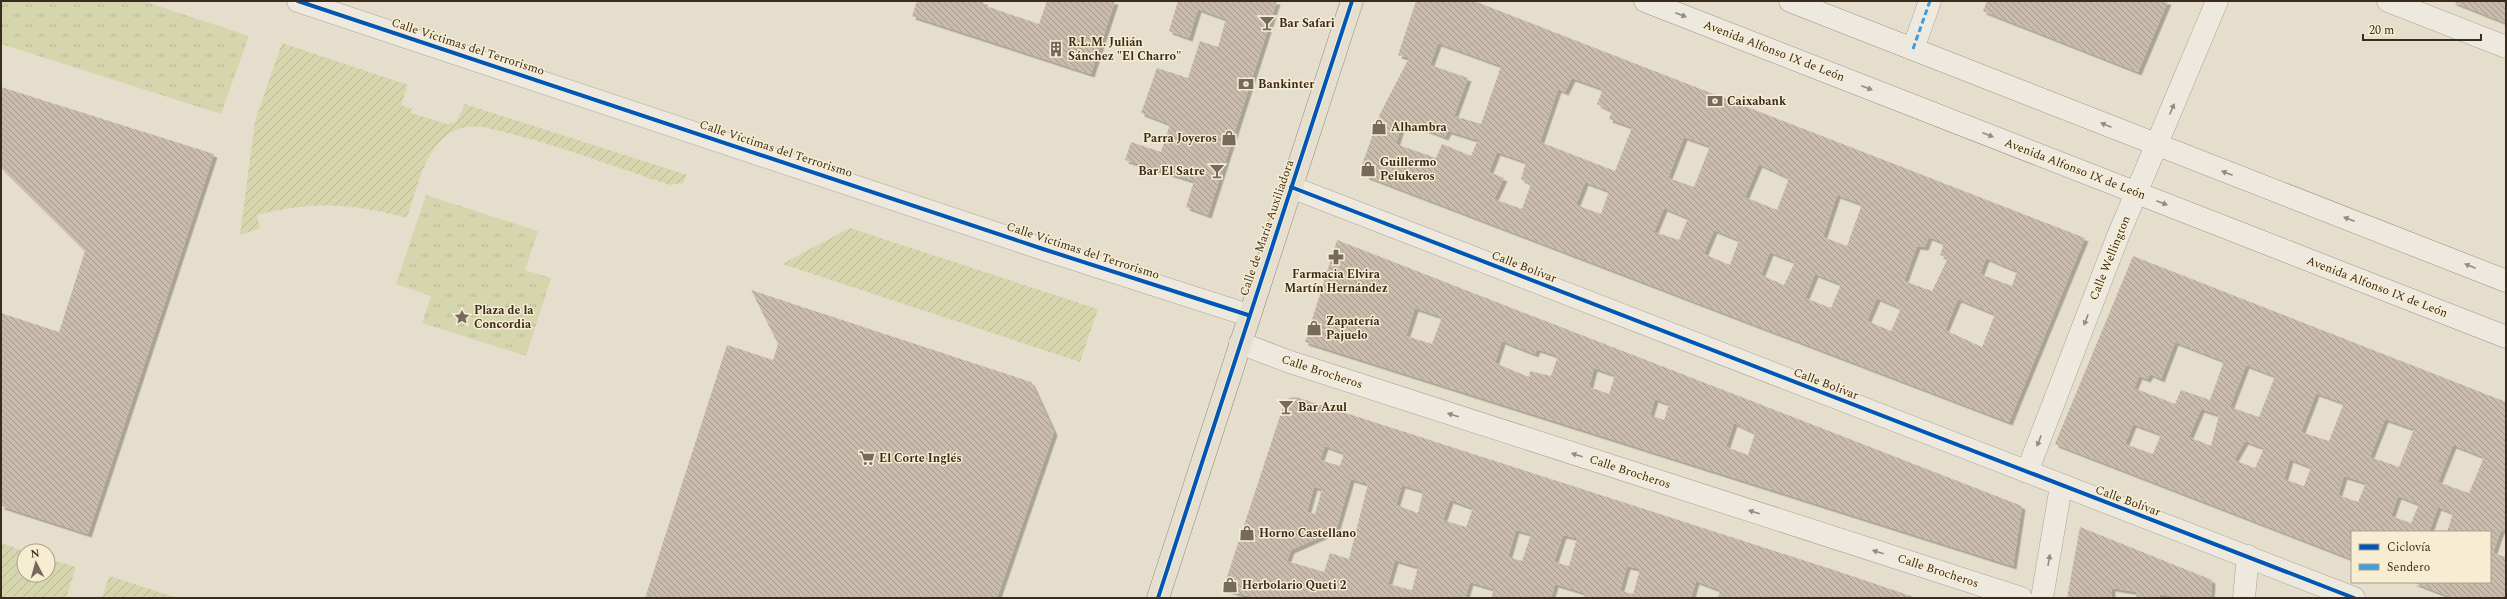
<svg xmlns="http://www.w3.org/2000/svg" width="2507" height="599" viewBox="0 0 2507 599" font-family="Spectral,serif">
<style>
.park{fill:url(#park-tufts)}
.garden{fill:url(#garden-furrows)}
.building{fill:url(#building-back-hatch);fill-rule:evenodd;filter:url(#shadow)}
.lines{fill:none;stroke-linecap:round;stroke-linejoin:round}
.pedestrian-casing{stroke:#aba396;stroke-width:23}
.minor-casing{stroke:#aba396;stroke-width:23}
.secondary-casing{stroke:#9b9286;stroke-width:23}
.primary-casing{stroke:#90887c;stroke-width:23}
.pedestrian{stroke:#ede9df;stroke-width:22}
.minor{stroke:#ede9df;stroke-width:22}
.secondary{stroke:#ede9df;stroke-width:22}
.primary{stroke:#e5dfcf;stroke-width:22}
.quiet{stroke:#3e9cdf;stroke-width:3;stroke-dasharray:6 3;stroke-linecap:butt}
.cycleway-casing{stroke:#f7edd2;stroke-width:6}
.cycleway{stroke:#0057b8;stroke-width:4}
.oneway{fill:#948a7e}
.labels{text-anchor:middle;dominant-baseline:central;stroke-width:3;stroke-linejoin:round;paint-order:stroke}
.poi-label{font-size:12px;font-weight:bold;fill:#3a2b1d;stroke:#f7edd2;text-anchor:start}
.street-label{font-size:12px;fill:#3a2b1d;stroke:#f7edd2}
</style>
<defs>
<pattern id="park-tufts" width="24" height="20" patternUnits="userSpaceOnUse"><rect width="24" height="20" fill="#d6d6ae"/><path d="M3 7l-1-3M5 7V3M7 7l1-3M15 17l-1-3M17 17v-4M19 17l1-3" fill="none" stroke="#b8b895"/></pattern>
<pattern id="garden-furrows" width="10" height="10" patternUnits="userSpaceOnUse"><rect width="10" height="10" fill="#d6d6ae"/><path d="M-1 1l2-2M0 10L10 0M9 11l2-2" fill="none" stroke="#b8b895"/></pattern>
<pattern id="building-back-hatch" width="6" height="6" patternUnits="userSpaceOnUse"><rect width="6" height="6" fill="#cabcad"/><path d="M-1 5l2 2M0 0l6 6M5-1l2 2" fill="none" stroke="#a5998c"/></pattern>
<filter id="shadow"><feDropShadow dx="3.5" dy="3.5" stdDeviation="0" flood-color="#0004"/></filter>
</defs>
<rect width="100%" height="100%" fill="#e6decc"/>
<!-- park -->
<path class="park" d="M1,1H143L249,36L221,114L1,44Z
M426,195L538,231L525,270L551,278L526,356L422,323L431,296L396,284Z"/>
<!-- garden -->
<path class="garden" d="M282,43L408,85L401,105L412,109L411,113L447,124L456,122L465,104L687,175L683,183L670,185C609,165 546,140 482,127C476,126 464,127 458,129C425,142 417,189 407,218C351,203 313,201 257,215L260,228L240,235L255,121Z
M850,228L1098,309L1080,362L782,264Z
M1,543L24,551V575H48V559L76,567L66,598H1Z
M109,576L178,598H102Z"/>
<!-- building -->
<path class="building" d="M917,1H984L983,5L1039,24L1047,1H1115L1091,74L912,16Z
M1178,1H1277L1208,215L1186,207L1194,181L1125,160L1131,142L1161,152L1170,124L1141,113L1157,68L1188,78L1200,41L1218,47L1226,19L1198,9L1189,38L1169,31Z
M1416,1H1474L2085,238L2009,422L1366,176L1362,165L1380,114L1409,58L1398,55ZM1438,43L1499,65L1500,69L1481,124L1454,116L1468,78L1430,65ZM1572,78L1603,89L1597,104L1612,111L1609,119L1632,127L1615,171L1540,142L1558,89L1565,92ZM1403,121L1445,137L1448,131L1478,140L1471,156L1442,144L1436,158L1396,144ZM1684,137L1710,146L1694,187L1668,178ZM1497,152L1526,162L1521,179L1531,184L1522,209L1494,199L1504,178L1489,172ZM1759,164L1789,178L1777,210L1745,197ZM1585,182L1609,191L1601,214L1576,205ZM1837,195L1862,204L1847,246L1823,237ZM1664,208L1688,218L1679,240L1654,232ZM1714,230L1739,240L1730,265L1704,254ZM1929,237L1944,243L1940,255L1948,258L1932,291L1904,281L1917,246L1925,247ZM1770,252L1795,262L1784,285L1761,275ZM1986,258L2017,271L2012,286L1980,274ZM1815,274L1841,284L1831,308L1805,298ZM1877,298L1901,308L1891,331L1867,321ZM1958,299L1995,314L1982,347L1945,330Z
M1987,1L2089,2L2168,1L2138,72L1983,11Z
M2451,1H2506V23Z
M1,87L214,154L88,534L1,506V313L59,332L85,251L1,168Z
M1337,240L2022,506L2013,566L1305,342ZM1415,308L1442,317L1432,344L1406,336ZM1502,341L1535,354L1537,349L1558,356L1551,376L1530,371L1529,377L1495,363ZM1594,368L1615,375L1609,394L1589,387ZM1655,399L1669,404L1664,420L1650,415ZM1734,423L1755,433L1748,455L1726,447Z
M2133,256L2506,402V532L2501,530L2493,553L2506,557V598H2453L2412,582H2490V532H2447L2453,513L2438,507L2429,532H2352V559L2055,444ZM2175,342L2224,361L2210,400L2181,390L2175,404L2134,388L2139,376L2147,379L2150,374L2161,379ZM2246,365L2275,376L2259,417L2230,407ZM2316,393L2344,403L2329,441L2301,432ZM2201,409L2219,415L2211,446L2189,437ZM2385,419L2414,429L2399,467L2370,457ZM2133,424L2161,434L2153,454L2125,444ZM2245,441L2264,448L2255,468L2234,460ZM2453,445L2484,457L2469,493L2438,482ZM2290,459L2311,467L2304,486L2284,479ZM2344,476L2366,483L2358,502L2338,495ZM2398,496L2419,504L2411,523L2391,516Z
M751,290L1031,382L1054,432L997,598H645L727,345L773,360L778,344Z
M1296,397L1837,571L1917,598H1718L1720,590L1696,581L1691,598H1583L1585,593L1555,584L1551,598H1491L1494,589L1470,582L1465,598H1255L1223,589L1284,404L1289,398ZM1325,446L1344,453L1340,466L1320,460ZM1351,479L1368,484L1349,559L1330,553L1324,572L1287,561L1291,550L1336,530ZM1402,485L1423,491L1418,513L1396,505ZM1314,487L1322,489L1315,514L1307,512ZM1450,500L1473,508L1466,527L1443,520ZM1516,530L1531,534L1522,561L1508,557ZM1563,535L1577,538L1569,566L1554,562ZM1395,560L1418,567L1412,590L1388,584ZM1627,566L1640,569L1633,594L1620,591Z
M2080,527L2212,580L2211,598H2181L2160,594V598H2136L2137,592L2112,588V598H2067Z"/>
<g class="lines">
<defs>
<path id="pedestrian" d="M1913,49L1930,1"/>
<path id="minor" d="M298,1L1043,249L1248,315
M2388,1L2506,47
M1291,187L2354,598
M1240,343L1290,362L2021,598
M2027,472L2118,236L2217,1
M2042,598L2061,486
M2244,598L2248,556"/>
<path id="secondary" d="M1645,1L2506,337
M1790,1L2506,281"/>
<path id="primary" d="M1158,598L1352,1"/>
</defs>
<!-- pedestrian casing -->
<use href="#pedestrian" class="pedestrian-casing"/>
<!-- minor casing -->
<use href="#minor" class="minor-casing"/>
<!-- secondary casing -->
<use href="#secondary" class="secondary-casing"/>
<!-- primary casing -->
<use href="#primary" class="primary-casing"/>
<!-- pedestrian -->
<use href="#pedestrian" class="pedestrian"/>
<!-- minor -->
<use href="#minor" class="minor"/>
<!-- secondary -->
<use href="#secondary" class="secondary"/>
<!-- primary -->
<use href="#primary" class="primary"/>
<!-- quiet -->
<path class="quiet" d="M1913,49L1930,1"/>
<defs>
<path id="cycleway" d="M298,1L1043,249L1248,315
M1291,187L2354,598
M1158,598L1352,1"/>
</defs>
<!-- cycleway casing -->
<use href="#cycleway" class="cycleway-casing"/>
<!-- cycleway -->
<use href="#cycleway" class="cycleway"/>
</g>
<!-- one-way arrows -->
<defs><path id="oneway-solid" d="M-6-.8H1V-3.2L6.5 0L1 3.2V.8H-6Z"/></defs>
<g class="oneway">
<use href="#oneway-solid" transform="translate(1681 15) rotate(21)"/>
<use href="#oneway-solid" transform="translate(1867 88) rotate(21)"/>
<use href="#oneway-solid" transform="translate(2172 109) rotate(-67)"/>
<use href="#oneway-solid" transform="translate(2106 125) rotate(-158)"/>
<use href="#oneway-solid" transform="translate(1988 135) rotate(21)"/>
<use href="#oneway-solid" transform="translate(2227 173) rotate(-159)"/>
<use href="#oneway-solid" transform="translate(2162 203) rotate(21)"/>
<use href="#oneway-solid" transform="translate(2349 219) rotate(-159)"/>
<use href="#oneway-solid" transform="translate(2470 266) rotate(-157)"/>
<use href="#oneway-solid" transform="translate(2086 320) rotate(111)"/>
<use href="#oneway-solid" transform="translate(1453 415) rotate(-162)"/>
<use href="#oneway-solid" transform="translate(2039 441) rotate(111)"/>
<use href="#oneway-solid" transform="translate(1577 455) rotate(-162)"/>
<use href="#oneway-solid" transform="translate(1754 512) rotate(-162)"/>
<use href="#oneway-solid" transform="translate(1878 552) rotate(-162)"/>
<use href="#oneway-solid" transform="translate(2049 560) rotate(-80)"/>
</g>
<!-- icons -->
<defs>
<symbol id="bar-bare" viewBox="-9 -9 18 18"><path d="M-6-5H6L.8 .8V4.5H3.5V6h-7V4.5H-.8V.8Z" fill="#766a5a" stroke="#f7edd2" stroke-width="2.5" paint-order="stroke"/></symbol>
<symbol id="building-bare" viewBox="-9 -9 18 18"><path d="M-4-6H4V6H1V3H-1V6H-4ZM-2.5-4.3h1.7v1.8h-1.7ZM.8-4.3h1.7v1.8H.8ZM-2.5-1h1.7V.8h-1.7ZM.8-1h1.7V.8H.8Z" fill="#766a5a" stroke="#f7edd2" stroke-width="2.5" paint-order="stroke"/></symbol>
<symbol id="bank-bare" viewBox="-9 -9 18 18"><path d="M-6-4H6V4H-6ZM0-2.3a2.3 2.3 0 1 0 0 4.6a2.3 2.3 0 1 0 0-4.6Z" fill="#766a5a" stroke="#f7edd2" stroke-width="2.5" paint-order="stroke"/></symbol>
<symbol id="shop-bare" viewBox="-9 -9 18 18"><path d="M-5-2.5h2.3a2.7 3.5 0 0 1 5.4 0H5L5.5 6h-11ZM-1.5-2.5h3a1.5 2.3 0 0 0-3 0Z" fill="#766a5a" stroke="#f7edd2" stroke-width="2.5" paint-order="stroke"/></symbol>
<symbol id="pharmacy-bare" viewBox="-9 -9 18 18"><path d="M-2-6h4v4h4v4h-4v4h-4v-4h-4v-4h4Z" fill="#766a5a" stroke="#f7edd2" stroke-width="2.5" paint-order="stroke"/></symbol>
<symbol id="sight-bare" viewBox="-9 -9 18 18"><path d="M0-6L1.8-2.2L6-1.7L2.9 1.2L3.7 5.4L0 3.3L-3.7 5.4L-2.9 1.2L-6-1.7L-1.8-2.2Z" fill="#766a5a" stroke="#f7edd2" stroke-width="2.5" paint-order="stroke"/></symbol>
<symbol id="supermarket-bare" viewBox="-9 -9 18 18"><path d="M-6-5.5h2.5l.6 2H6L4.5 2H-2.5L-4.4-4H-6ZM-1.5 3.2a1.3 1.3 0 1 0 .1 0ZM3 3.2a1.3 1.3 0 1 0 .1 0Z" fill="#766a5a" stroke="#f7edd2" stroke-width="2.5" paint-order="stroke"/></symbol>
</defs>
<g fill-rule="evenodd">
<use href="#bar-bare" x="1256" y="12" width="22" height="22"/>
<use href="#building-bare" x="1045" y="38" width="22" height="22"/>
<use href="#bank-bare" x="1235" y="73" width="22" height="22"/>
<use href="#bank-bare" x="1704" y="90" width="22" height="22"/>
<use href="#shop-bare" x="1368" y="116" width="22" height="22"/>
<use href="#shop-bare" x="1218" y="127" width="22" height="22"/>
<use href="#shop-bare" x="1357" y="158" width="22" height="22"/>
<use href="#bar-bare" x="1206" y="160" width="22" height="22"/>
<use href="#pharmacy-bare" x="1325" y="246" width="22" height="22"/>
<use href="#sight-bare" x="451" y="306" width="22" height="22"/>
<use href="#shop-bare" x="1303" y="317" width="22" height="22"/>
<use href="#bar-bare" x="1275" y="396" width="22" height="22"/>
<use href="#supermarket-bare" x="856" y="447" width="22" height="22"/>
<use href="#shop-bare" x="1236" y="522" width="22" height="22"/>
<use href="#shop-bare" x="1219" y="574" width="22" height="22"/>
</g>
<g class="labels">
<!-- poi labels -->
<g class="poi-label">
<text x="1279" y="23">Bar Safari</text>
<text x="1068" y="42">R.L.M. Julián<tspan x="1068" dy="14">Sánchez "El Charro"</tspan></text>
<text x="1258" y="84">Bankinter</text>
<text x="1727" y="101">Caixabank</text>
<text x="1391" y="127">Alhambra</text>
<text x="1217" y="138" text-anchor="end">Parra Joyeros</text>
<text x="1380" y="162">Guillermo<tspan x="1380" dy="14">Pelukeros</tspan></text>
<text x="1205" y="171" text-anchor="end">Bar El Satre</text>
<text x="1336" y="274" text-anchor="middle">Farmacia Elvira<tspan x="1336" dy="14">Martín Hernández</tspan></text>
<text x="474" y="310">Plaza de la<tspan x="474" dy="14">Concordia</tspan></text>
<text x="1326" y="321">Zapatería<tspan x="1326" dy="14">Pajuelo</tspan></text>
<text x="1298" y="407">Bar Azul</text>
<text x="879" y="458">El Corte Inglés</text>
<text x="1259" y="533">Horno Castellano</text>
<text x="1242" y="585">Herbolario Queti 2</text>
</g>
<!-- street labels -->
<g class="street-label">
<text transform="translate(468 47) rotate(18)">Calle Víctimas del Terrorismo</text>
<text transform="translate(1774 51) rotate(21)">Avenida Alfonso IX de León</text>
<text transform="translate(776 149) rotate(18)">Calle Víctimas del Terrorismo</text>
<text transform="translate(2075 169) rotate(21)">Avenida Alfonso IX de León</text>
<text transform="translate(1267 228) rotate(-71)">Calle de María Auxiliadora</text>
<text transform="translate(1083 251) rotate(18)">Calle Víctimas del Terrorismo</text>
<text transform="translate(2110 258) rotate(-68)">Calle Wellington</text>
<text transform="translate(1524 267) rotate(21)">Calle Bolívar</text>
<text transform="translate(2377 287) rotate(21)">Avenida Alfonso IX de León</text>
<text transform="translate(1322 372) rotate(18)">Calle Brocheros</text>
<text transform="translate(1826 384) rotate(21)">Calle Bolívar</text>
<text transform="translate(1630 472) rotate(18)">Calle Brocheros</text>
<text transform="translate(2128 501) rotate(20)">Calle Bolívar</text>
<text transform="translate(1938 571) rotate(18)">Calle Brocheros</text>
</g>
</g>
<!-- border -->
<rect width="2507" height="599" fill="none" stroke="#3a2b1d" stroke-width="4"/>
<!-- legend -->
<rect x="2351" y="531" width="140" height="52" fill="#f7edd2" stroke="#ab9f8a"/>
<rect x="2359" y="544" width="20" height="6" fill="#0057b8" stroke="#ab9f8a"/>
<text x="2387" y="551" font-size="12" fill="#3a2b1d">Ciclovía</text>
<rect x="2359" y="564" width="20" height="6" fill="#3e9cdf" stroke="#ab9f8a"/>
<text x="2387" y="571" font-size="12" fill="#3a2b1d">Sendero</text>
<!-- north arrow -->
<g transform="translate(36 563) rotate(354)"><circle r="19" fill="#f7edd2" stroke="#ab9f8a"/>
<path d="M0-3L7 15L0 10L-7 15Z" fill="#766a5a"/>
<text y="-6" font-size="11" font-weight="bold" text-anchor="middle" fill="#3a2b1d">N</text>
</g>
<!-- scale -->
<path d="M2363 34v6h118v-6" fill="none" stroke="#3a2b1d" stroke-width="2"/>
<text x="2369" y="34" font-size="12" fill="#3a2b1d" stroke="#f7edd2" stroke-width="3" paint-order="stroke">20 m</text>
</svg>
